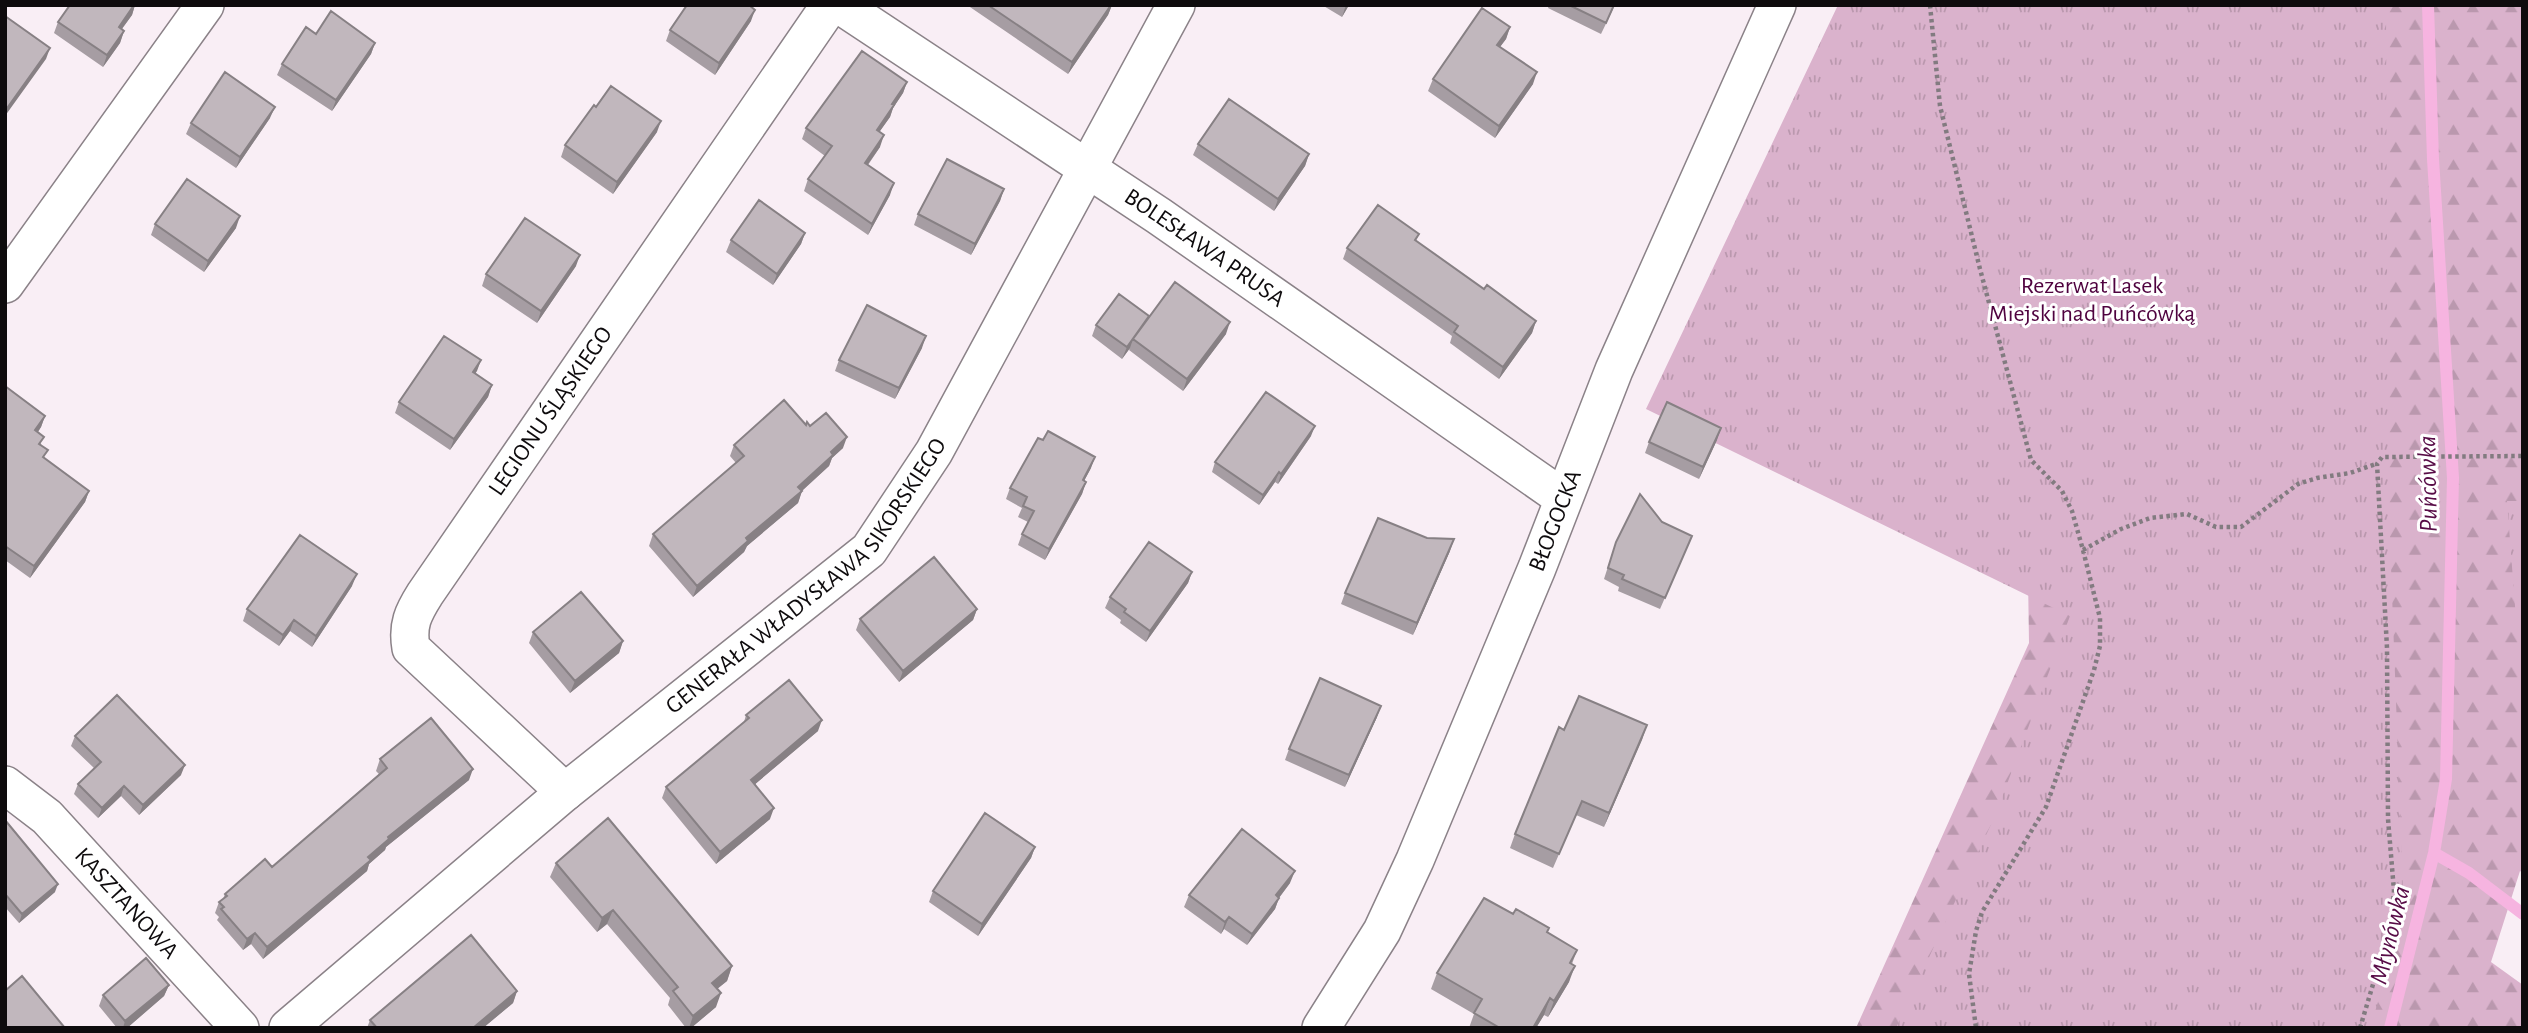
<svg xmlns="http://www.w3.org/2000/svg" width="2528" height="1033" viewBox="0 0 2528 1033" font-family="'Alegreya Sans',sans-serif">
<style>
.forest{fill:url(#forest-firs)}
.park{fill:url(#park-tufts)}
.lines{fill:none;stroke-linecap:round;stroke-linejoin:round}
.stream{stroke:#f6b4e0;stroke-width:12}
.street-casing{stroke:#8b8288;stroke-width:40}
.path{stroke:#827b80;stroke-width:4.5;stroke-dasharray:3.5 3.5;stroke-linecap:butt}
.street{stroke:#fff;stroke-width:37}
.wall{fill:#a69da3}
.shaded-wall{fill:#878084}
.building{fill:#c1b7bd;stroke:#878084;stroke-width:2}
.labels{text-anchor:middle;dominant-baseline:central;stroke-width:6;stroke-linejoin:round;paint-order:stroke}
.street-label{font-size:24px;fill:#0e0b0d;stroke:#fff}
.park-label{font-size:24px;fill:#4f023f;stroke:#fff}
.water-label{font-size:26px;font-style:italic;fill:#580c47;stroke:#fff}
</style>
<defs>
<pattern id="forest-firs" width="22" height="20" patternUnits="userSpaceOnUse" patternTransform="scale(1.75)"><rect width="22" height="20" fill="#dab2cc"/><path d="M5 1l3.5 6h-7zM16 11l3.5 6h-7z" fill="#ba98ae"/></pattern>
<pattern id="park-tufts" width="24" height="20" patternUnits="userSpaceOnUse" patternTransform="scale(1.75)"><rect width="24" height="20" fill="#dab2cc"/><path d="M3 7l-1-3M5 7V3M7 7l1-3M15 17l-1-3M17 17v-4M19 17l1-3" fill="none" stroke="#ba98ae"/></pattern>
</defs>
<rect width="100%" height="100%" fill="#f9eef5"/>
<!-- forest -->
<path class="forest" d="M1843,5H2523V873L2520,871L2491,962L2523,985V1028H1856L2029,643L2028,576Z"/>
<!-- park -->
<path class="park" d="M1838,5H2386L2388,486L2404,917L2370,1028H1896L1995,816L2070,616L1646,409Z
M2507,501H2523V711Z"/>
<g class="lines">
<!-- stream -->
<path class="stream" d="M2428,5L2433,159L2453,478L2446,779L2434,853L2469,873L2523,914
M2390,1028L2434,853"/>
<defs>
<g id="street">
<path id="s1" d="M840,5L1159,216L1563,498"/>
<path d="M5,284L205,5"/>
<path id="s2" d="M5,785L47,817L240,1028"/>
<path id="s3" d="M565,792L411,648C407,625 413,613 425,594L830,5"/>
<path id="s4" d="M288,1028L565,792L869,550L934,452L1176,5"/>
<path id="s5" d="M1321,1028L1382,931L1415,860L1537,568L1614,370L1777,5"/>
</g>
</defs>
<!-- street casing -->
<use href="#street" class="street-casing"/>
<!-- path -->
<path class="path" d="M1930,5L1940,106L1980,269L2031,460L2062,491L2072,511L2083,550L2100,618V646L2094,670L2046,807L1982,912L1976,931L1969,974L1976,1028
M2083,550L2121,529L2150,518L2187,514L2216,527H2241L2298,484L2317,478L2350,473L2376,464
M2360,1028L2391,924L2394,891L2388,819L2387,648L2377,464L2382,457L2523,456"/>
<!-- street -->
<use href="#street" class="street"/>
</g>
<!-- wall -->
<path class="wall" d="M135,5L132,15L122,29L124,31L120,43L103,67L54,33L58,22Z
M967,5H1112L1108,15L1068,74Z
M1322,5H1349L1342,17Z
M1549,5H1615L1601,34L1548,8Z
M751,21L715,75L666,41L670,30Z
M1510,27L1506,39L1500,47L1533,84L1495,138L1428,91L1433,79Z
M316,34L375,43L371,54L332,111L277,75L282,64Z
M907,82L903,93L893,108L890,117L879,132L880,147L868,165L890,195L868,235L804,191L808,179L825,156L802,139L806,128Z
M270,118L236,168L186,134L191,123Z
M657,132L613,194L561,157L565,145Z
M1198,144L1309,154L1305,166L1274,211L1193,155Z
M1004,189L1000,201L971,255L914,225L918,214Z
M155,224L236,228L204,272L151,235Z
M805,233L801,244L773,285L726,252L731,240Z
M1419,234L1416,241L1484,289L1536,321L1532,333L1499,379L1450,343L1452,336L1343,259L1347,248Z
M576,266L537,323L482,286L486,274Z
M1148,319L1226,334L1183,391L1129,350L1130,348L1122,359L1092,336L1096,325Z
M922,348L895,399L835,371L839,360Z
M481,360L475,374L492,385L488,397L450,450L395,413L399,402Z
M5,386L45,416L41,427L38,432L45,459L89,491L85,502L30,578L5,560Z
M806,425L810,426L843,448L832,458L829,466L802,491L798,503L747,546L744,552L693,597L649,546L653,534L736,463L730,456L734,445Z
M1311,436L1278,484L1275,482L1259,505L1212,472L1215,462Z
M1717,440L1699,479L1645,453L1649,442Z
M1091,468L1084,481L1086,482L1082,494L1045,560L1018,545L1022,534L1028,522L1018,517L1022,508L1006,499L1010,488Z
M1662,522L1692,536L1660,609L1618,591L1619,587L1604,579L1616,542Z
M1450,551L1413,635L1341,604L1345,593Z
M1192,572L1188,583L1146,642L1120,623L1121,620L1105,608L1110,597Z
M352,586L312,647L290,631L279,646L243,621L247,609Z
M977,609L973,620L899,682L856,630L860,619Z
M533,632L623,641L619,653L570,693L529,643Z
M746,715L818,731L755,784L770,819L716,864L662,798L666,787L744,722Z
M1377,717L1345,787L1285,760L1289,749Z
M1647,725L1604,827L1576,815L1553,868L1510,848L1515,834Z
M75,736L181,775L139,815L121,796L98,818L74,794L78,784L94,768L71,746Z
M380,759L469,780L386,847L385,850L369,864L367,871L263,959L251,944L243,950L217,920L219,917L215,913L219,902L223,899L225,894L272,867L379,774L376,771Z
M5,820L55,892L19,923L5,907Z
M1035,847L1031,858L978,936L929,902L933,891Z
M556,863L732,966L727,981L717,989L716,1007L691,1028H686L668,1005L670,998L607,924L597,932L550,877Z
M1290,883L1279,898L1275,909L1247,945L1224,929L1221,934L1184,907L1189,895Z
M1548,933L1577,950L1572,964L1569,982L1548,1017L1544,1015L1536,1028H1469L1474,1014L1431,989L1437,973Z
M169,985L164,996L127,1028H117L99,1006L103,995Z
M517,991L513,1003L483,1028H367L370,1020Z"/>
<!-- shaded-wall -->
<path class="shaded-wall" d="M135,5L132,15L115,38L119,27Z
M1112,5L1108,15L1068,74L1072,62Z
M1346,5H1349L1342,17Z
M755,10L751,21L715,75L719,63Z
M1510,27L1506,39L1493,56L1497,45Z
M124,31L120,43L103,67L107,55Z
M375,43L371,54L332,111L336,100Z
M50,48L46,59L5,116V111Z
M1537,72L1533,84L1495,138L1499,126Z
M907,82L903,93L893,108L890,117L873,141L877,130L892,104Z
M275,107L270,118L236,168L240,157Z
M661,121L657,132L613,194L617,182Z
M884,135L880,147L861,174L865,163Z
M1309,154L1305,166L1274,211L1278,199Z
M894,183L890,195L868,235L872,224Z
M1004,189L1000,201L971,255L975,244Z
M240,216L236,228L204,272L208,261Z
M805,233L801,244L773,285L777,274Z
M580,255L576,266L537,323L541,311Z
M1149,316L1133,339L1130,348L1122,359L1127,347Z
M1536,321L1532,333L1499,379L1503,367Z
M1230,322L1226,334L1183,391L1187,379Z
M926,336L922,348L895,399L899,388Z
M481,360L477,371L468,384L473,372Z
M492,385L488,397L450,450L454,439Z
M45,416L41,427L31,442L35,430Z
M1315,426L1311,436L1278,484L1281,474Z
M1721,428L1717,440L1699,479L1703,467Z
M847,437L843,448L832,458L829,466L794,498L798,487L831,452Z
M1095,457L1091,468L1078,492L1083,480Z
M1279,472L1275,482L1259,505L1263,495Z
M1086,482L1082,494L1045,560L1049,549Z
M89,491L85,502L30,578L34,566Z
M802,491L798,503L747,546L744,552L693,597L697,586L746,538Z
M1454,539L1450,551L1413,635L1417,623Z
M1192,572L1188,583L1146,642L1150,631Z
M357,574L352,586L312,647L316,636Z
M977,609L973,620L899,682L903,671Z
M294,620L290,631L279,646L283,635Z
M623,641L619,653L570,693L575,681Z
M1381,706L1377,717L1345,787L1349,775Z
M822,720L818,731L747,791L751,780Z
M1647,725L1642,740L1604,827L1609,813Z
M185,765L181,775L139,815L143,805Z
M473,769L469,780L386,847L385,850L369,864L367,871L263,959L267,947L368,857L388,837Z
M124,786L121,796L98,818L102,808Z
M774,808L770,819L716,864L720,852Z
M1035,847L1031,858L978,936L982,924Z
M1295,871L1290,883L1272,907L1276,895Z
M58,884L55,892L19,923L22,914Z
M1279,898L1275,909L1247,945L1252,934Z
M613,910L607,924L597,932L602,918Z
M1229,917L1224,929L1221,934L1225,922Z
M255,933L251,944L243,950L247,939Z
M732,966L727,981L707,997L712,983Z
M1575,966L1569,982L1548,1017L1554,1001Z
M169,985L164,996L127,1028H123L125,1021Z
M517,991L513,1003L483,1028H473Z
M721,993L716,1007L691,1028H689L693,1016Z
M1550,998L1544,1015L1536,1028H1533Z"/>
<!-- building -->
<path class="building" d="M70,5H134L119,27L124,31L107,55L58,22Z
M687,5H749L755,10L719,63L670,30Z
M988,5H1111L1072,62Z
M1569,5H1614L1606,23Z
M1482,8L1510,27L1497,45L1537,72L1499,126L1433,79Z
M331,11L375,43L336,100L282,64L306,27L316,34Z
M5,16L50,48L5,111Z
M862,51L907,82L892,104L894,105L877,130L884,135L865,163L894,183L872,224L808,179L832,146L806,128Z
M225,72L275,107L240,157L191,123Z
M611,86L661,121L617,182L565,145L594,105L596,107Z
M1229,99L1309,154L1278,199L1198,144Z
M947,159L1004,189L975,244L918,214Z
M187,179L240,216L208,261L155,224Z
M759,200L805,233L777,274L731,240Z
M1378,205L1419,234L1415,240L1484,289L1487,285L1536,321L1503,367L1454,332L1458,326L1347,248Z
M525,218L580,255L541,311L486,274Z
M1175,282L1230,322L1187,379L1133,339Z
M1119,294L1149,316L1127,347L1096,325Z
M867,305L926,336L899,388L839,360Z
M444,336L481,360L473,372L492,385L454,439L399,402Z
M5,386L45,416L35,430L44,437L39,444L48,450L43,457L89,491L34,566L5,546Z
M1266,392L1315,426L1281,474L1279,472L1263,495L1215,462Z
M784,400L806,425L807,422L810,426L826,413L847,437L831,452L833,455L798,487L802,491L746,538L748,541L697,586L653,534L744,456L734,445Z
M1667,402L1721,428L1703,467L1649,442Z
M1048,431L1095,457L1083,480L1086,482L1049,549L1022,534L1034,511L1023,506L1027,497L1010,488L1038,438L1043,440Z
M1640,494L1662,522L1692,536L1665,598L1622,579L1624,575L1608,568L1616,542Z
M1378,518L1427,538L1454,539L1417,623L1345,593Z
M300,535L357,574L316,636L294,620L283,635L247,609Z
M1149,542L1192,572L1150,631L1124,612L1126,609L1110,597Z
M934,557L977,609L903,671L860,619Z
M581,592L623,641L575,681L533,632Z
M1320,678L1381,706L1349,775L1289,749Z
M789,680L822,720L751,780L774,808L720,852L666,787L749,718L746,715Z
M117,695L185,765L143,805L124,786L102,808L78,784L101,762L75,736Z
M1579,696L1647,725L1609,813L1582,801L1559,854L1515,834L1559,727L1564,730Z
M431,718L473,769L388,837L389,839L368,857L371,860L267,947L255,933L247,939L221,909L224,907L219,902L227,896L225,894L265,859L272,867L387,768L380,759Z
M985,813L1035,847L982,924L933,891Z
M608,818L732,966L712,983L721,993L693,1016L673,991L678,987L613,910L602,918L556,863Z
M5,820L58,884L22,914L5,894Z
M1242,829L1295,871L1276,895L1279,898L1252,934L1229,917L1225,922L1189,895Z
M1484,898L1513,914L1516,909L1549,928L1547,932L1577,950L1570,963L1575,966L1554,1001L1550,998L1533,1028H1500L1474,1013L1482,999L1437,973Z
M471,935L517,991L473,1028H377L370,1020Z
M146,958L169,985L125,1021L103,995Z
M22,976L65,1028H5V991Z"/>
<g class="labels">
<!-- street labels -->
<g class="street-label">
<text stroke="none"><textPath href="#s1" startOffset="438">BOLESŁAWA PRUSA</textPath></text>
<text stroke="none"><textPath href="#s3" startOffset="490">LEGIONU ŚLĄSKIEGO</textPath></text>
<text stroke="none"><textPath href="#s5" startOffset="560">BŁOGOCKA</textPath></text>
<text stroke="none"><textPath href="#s4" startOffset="690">GENERAŁA WŁADYSŁAWA SIKORSKIEGO</textPath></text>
<text stroke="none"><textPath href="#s2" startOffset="170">KASZTANOWA</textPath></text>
</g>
<!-- park labels -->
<g class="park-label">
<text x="2092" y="286">Rezerwat Lasek<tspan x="2092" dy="28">Miejski nad Puńcówką</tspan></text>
</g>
<!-- water labels -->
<g class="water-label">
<text transform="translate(2428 484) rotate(-91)">Puńcówka</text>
<text transform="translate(2390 935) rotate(-76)">Młynówka</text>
</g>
</g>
<!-- border -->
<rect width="2528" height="1033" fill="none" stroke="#0e0b0d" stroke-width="14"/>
</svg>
